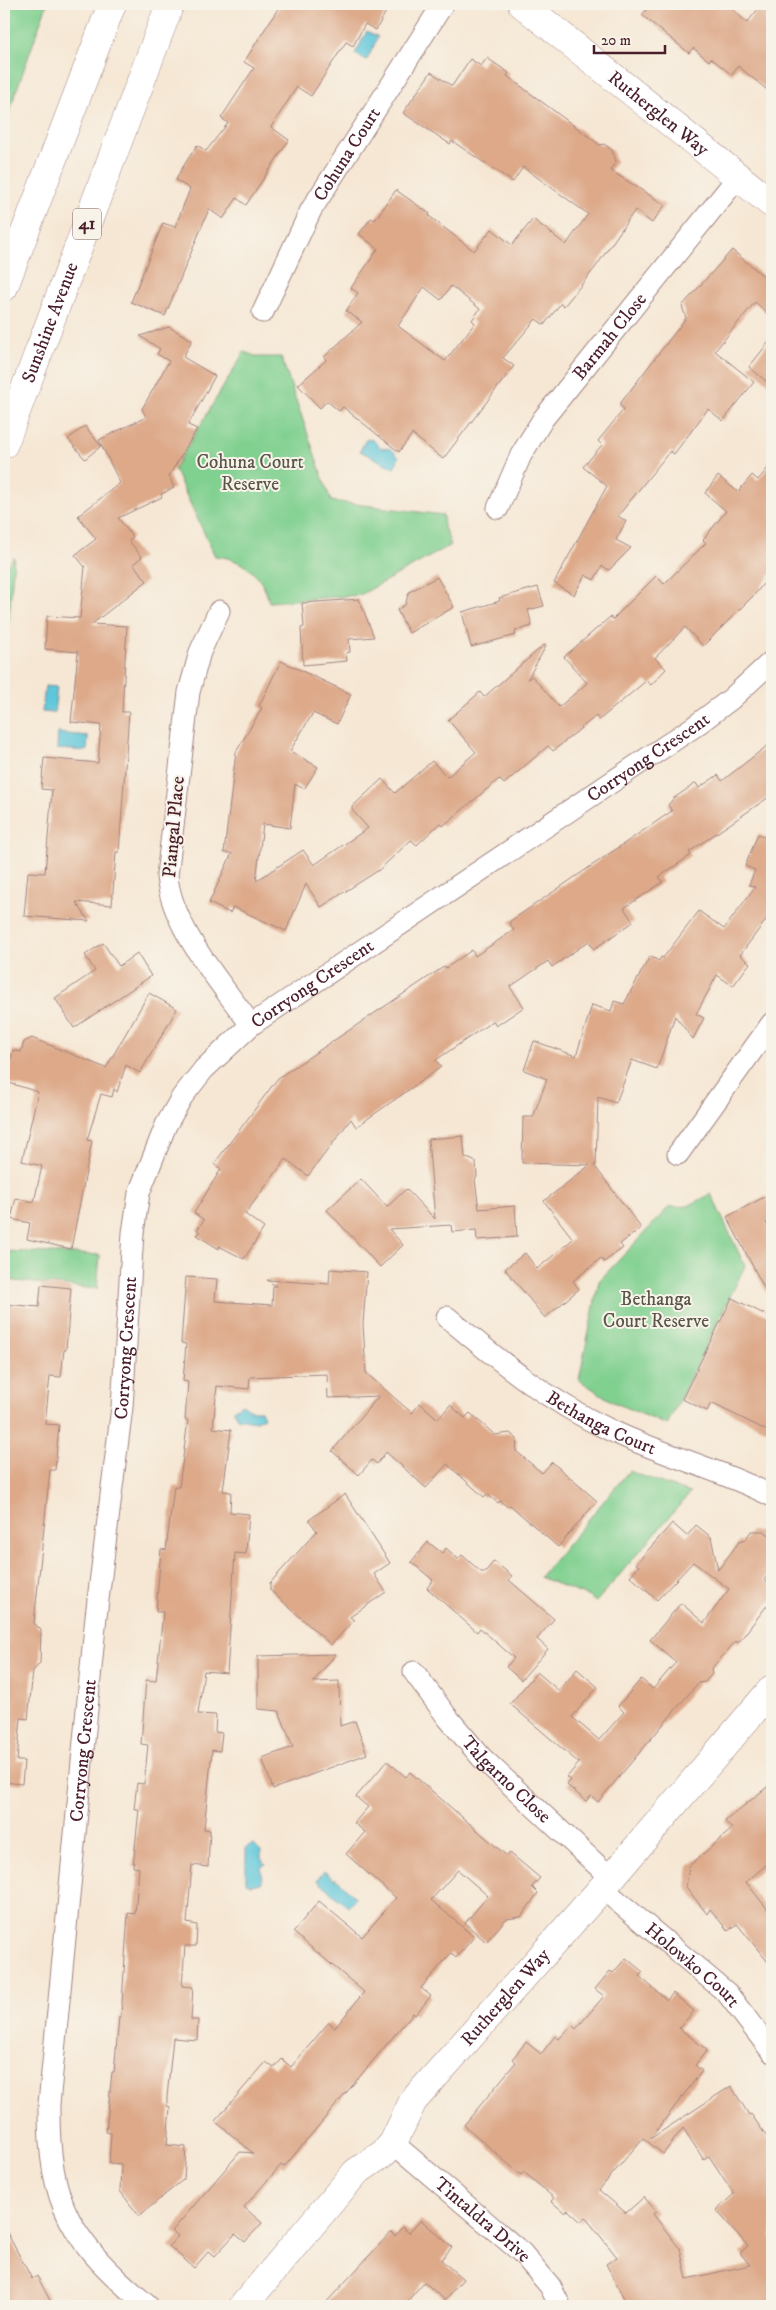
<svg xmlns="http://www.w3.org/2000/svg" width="776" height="2310" viewBox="0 0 776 2310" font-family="'IM FELL DW Pica',serif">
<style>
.green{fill:#80d090;stroke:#65785e}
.water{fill:#5fc7da;stroke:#547382}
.building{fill:#dda989;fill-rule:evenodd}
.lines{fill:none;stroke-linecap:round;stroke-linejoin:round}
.minor-casing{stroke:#a08380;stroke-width:23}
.tertiary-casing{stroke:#a08380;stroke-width:29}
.primary-casing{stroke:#a08380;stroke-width:29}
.minor{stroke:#fff;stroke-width:21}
.tertiary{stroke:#fff;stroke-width:28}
.primary{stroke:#fff;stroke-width:28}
.labels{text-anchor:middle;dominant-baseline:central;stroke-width:4;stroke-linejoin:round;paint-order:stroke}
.shield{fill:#f7f3e8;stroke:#7e5f64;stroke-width:1}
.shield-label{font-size:18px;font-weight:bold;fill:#4a1f2b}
.street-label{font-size:19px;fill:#4a1f2b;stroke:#f7f3e8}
.park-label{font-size:19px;fill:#5a5449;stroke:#f7f3e8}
</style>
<rect width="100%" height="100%" fill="#f7f3e8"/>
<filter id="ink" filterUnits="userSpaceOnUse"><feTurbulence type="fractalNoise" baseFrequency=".02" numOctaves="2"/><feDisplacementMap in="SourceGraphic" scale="10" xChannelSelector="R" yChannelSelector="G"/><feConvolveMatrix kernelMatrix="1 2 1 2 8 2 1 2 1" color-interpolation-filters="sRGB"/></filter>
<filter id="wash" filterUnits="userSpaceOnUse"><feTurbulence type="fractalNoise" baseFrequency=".0096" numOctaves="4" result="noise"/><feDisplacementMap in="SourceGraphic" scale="20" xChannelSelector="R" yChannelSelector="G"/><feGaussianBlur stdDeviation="1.12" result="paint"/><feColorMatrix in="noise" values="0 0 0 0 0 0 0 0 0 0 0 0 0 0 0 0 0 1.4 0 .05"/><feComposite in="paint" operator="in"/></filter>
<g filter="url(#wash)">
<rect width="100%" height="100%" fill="#f6e7d4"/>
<!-- green -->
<path class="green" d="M4,4H47L4,126Z
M244,352L258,357H281L331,501L443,515L444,527L451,545L360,595L269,602C263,575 242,558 215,556L174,469Z
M14,557L4,680V569Z
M711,1194L745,1266L667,1425L613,1402L579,1380L599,1281L669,1207L688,1206Z
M4,1251L100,1255L97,1289L4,1280Z
M629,1471L690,1493L596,1602L589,1597L540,1577Z"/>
<!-- water -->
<path class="water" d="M367,31L378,37L367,60L355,54Z
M366,439L373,440L381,448L391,449L399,457L394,468L360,451Z
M45,686L57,687L54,713L42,712Z
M58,733L88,736L87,751L57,749Z
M242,1404L251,1410H261L264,1417L256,1421L237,1418L233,1410Z
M254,1844L261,1851V1859L266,1864L261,1868L262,1883L250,1885L246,1882V1849L248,1846Z
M324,1871L335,1880L336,1878L356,1898L348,1907L317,1880Z"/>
<g id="blocks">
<!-- building -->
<path class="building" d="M281,4H390L376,30L365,24L353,46L346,42L311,96L297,87L271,127L289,140L246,205L237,198L223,219L209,209L165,316L131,302L163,223L175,227L190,189L176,180L181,170L197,145L206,151L228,123L221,118L254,68L244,62Z
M651,4H727L747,23L762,4H772V94L738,66L732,75L711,58L709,61L693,48L689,53L642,15Z
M487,58L509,73L507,76L600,145L604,144L612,150L616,162L610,170L665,205L652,223L635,210L595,268L564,306L561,303L544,325L536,319L503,358L514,366L443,459L412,434L399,452L343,407L339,411L327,401L320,408L298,385L326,360L324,357L362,322L346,311L358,293L351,288L378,249L359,234L371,218L375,220L396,190L430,214L429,216L474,251L492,229L512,245L533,219L566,245L588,214L523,167L513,182L452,141L450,144L403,113L431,72L452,86L470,59L481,66ZM451,286L480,309L472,320L475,323L445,361L398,326L424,287L441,300Z
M732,250L772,283V318L755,302L715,351L754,382L723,421L708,409L674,454L670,451L618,516L626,521L616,540L631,548L609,570L602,566L594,580L585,575L574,595L554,583L607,486L583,467L602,445L598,441L624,409L619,405L686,318L682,306Z
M169,327L192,340L183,357L215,376L188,425L197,429L169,476L174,488L161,494L162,497L118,518L133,537L129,541L142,557L133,564L147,581L92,624L127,626L122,712H129L119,852H116L112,905L76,902L89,921L24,916L28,872L45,873L52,790L41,789L44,758L98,763L101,725L71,722L78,652L45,649L47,616L80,618L85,567L75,555L96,539L78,516L120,483L99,440L146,417L142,409L169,361L157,354L160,349L140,336Z
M772,338V386L749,367Z
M85,426L101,446L85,459L68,439Z
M772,463V573L755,594L703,646L685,627L655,658L666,669L651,685L646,681L599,720L596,716L553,751L548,746L504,784L499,779L443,826L440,823L417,845L411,840L379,870L321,907L306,884L286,931L233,907L230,913L209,903L232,853H224L236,752L262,708L259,706L281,661L351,694L337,724L313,713L290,751L318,767L304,789L295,784L290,828L263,824L256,881L303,850L314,865L368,828L352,810V807L382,779L395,793L432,761L447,777L476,752L448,720L480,692L484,697L544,645L546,646L527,680L532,676L559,707L587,683L564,657L610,617L613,619L656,576L664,584L706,543L703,540L726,511L705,493L718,476L738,492L752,475L758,480Z
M437,577L454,607L409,633L397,610L405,605L409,592Z
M538,587L544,606L528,610L532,626L515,631L516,635L471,647L462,612L500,601L499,598Z
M359,599L374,637L349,639L350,652L346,653L347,661L303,665L301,628L304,627L302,603Z
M772,742V795L689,852L691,855L659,877L663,882L624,908L633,922L594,949L589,941L552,967L548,961L510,987L524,1007L496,1026L493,1021L436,1060L441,1067L356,1127L351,1119L308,1176L286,1159L245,1214L264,1228L244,1259L219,1246V1249L197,1235L200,1232L197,1230L204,1220L194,1213L221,1169L214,1164L278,1078L445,966L446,968L472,950L475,956L514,930L509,922L672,811L668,805L674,798L696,783L699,788L718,775L722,781Z
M771,830L772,912L740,955L750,963L733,986L717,975L696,1014L704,1018L693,1039L675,1016L657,1069L632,1060L616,1103L598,1097L596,1165H594L641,1228L620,1244L623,1248L604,1262L601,1258L573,1281L579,1289L545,1318L505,1269L525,1253L537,1269L573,1239L544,1201L590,1165L522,1163L523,1117H533L547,1079L524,1070L534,1041L576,1056L592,1005L611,1011L614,1001L624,1004L650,956L659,961L661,957L663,958L699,911L724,929L755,887L749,885L755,870L745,866L758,834L768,838Z
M103,943L119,966L137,953L151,976L74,1028L55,998L95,971L85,955Z
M149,993L177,1009L140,1073L126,1065L117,1092L114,1089L112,1097L101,1094L87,1140L92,1141L71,1249L27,1239L30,1223L11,1219L16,1198L34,1202L42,1166L22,1161L38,1092L6,1082L13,1050L21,1052L24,1042L32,1038L106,1068Z
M463,1136L465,1157L476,1162L477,1177L475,1180L479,1209L515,1206L517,1237L477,1240L476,1230L452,1232L451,1225L389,1229L403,1245L380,1267L327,1210L361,1179L387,1207L406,1189L435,1219L428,1139Z
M766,1196L772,1208V1219L766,1223L772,1236V1303L727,1217Z
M330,1269L367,1272L363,1324L366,1373L412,1413L420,1403L438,1419L450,1405L465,1418L470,1413L495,1435L510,1433L517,1439L516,1451L542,1473L552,1462L597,1501L558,1547L510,1505L508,1507L500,1501L498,1503L487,1494L484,1497L447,1464L426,1488L386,1452L377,1464L372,1460L359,1475L332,1451L379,1396L328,1398L327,1374L250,1377L249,1389L217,1386L213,1428L231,1430L223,1491L231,1492L230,1512L249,1514L246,1554L235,1553L227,1673L204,1671L198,1714L216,1715L215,1732L222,1733L220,1751L212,1750L204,1829L210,1830L208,1867L192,1865L187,1923L197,1925L196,1946H185L182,1986L193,1987L191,2020H198L197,2040L173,2038L167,2097V2106L170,2107L167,2145L186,2147L184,2179L139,2216L120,2191L121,2164L109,2163L111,2133L106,2132L112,2072H114L119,2017H121L128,1913L135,1914L139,1868L133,1867L139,1809H134L137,1783L144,1784L148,1745L141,1744L146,1680L156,1681L163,1612H156L161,1549L166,1550L174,1486L179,1487L188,1420H185L188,1382L183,1381L186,1344L181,1343L186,1277L217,1279L215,1301L272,1305L273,1286H276L267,1280L329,1284Z
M41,1285L71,1288L66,1350H64L61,1377L50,1376L45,1424L59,1425L55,1470H50L34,1623L41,1630L40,1663L33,1671L28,1719L21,1718L17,1761H24L22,1784L4,1782V1304L39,1307Z
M732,1298L772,1318V1433L711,1403L707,1411L682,1399Z
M345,1494L390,1563L374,1574L386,1592L350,1617L354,1620L331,1645L270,1590V1583L317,1531L309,1520Z
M672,1523L687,1536L696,1525L711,1537L718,1570L739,1542L745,1540L751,1531H764L772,1537V1570L764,1580L772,1586V1599L738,1643L736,1641L711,1669L712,1674L705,1682L698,1683L598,1802L591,1796L586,1801L567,1785L571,1780L567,1777L579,1763L510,1704L537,1672L559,1691L577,1669L598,1687L572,1717L599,1740L624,1712L618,1706L641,1679L653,1689L676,1662L650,1640L681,1603L704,1623L729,1589L693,1562L657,1600L630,1576L639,1566L636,1564Z
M428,1542L442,1553L446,1548L458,1559L462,1555L481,1572H485L494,1561L512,1576L509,1580L554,1619L537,1639L548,1649L521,1680L506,1667L514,1658L480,1628L477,1632L427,1588L433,1580L411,1562Z
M336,1654L313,1682L339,1681L340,1726L355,1721L367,1754L273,1789L262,1758L293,1747L279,1711L258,1709V1656Z
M387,1761L406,1777L410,1772L507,1856L510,1853L540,1878L532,1887L538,1893L521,1917L506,1919L486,1942L465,1923L488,1896L458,1870L431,1900L474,1937L456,1958L451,1953L421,1988L431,1996L415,2015L413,2013L284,2167L281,2165L244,2207L262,2223L245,2242L235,2234L215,2256L209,2251L194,2268L169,2246L178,2236L172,2231L240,2152L253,2153L215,2121L266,2062L274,2068L282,2059L291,2067L329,2022L335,2028L364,1992L293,1932L319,1901L362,1937L396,1898L346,1854L365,1832L354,1823L368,1807L356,1797Z
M772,1783V1860L746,1882L772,1915V1967L737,1924L728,1931L710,1909L707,1914L686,1887L689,1866L732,1829L725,1821Z
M626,1958L643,1972L639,1976L667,2000L673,1993L694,2011L679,2028L707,2050L695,2065L702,2071L650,2139L731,2086L749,2115L751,2114L772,2144V2306H628L606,2264L617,2257L585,2217L581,2222L568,2210L565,2213L551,2201L554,2198L524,2172L521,2175L464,2125L516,2062L512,2059L526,2042L541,2054L555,2036L559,2039L572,2025L576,2029L604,1996L595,1989L610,1971L613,1973ZM683,2128L704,2160L709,2156L734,2194L716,2210L748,2246L740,2253L750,2265L687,2279L680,2249L653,2214L656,2211L644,2197L626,2213L599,2190L643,2138L663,2154Z
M421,2220L452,2247L441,2260L463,2279L445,2300L424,2282L403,2306H323L391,2232L395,2236L402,2227L409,2233Z
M4,2227L32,2279L37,2276L53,2306H4Z"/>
</g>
</g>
<g filter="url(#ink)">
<use href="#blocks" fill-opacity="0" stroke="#a08380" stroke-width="1"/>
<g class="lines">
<defs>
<g id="minor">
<path id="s1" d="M263,312L311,210L443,4"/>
<path id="s2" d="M498,508L521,455L543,419L738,177"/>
<path d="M219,611L200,652L189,692L167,876C172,928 221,983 251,1025"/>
<path d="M678,1154L772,1023"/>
<path id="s3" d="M447,1317C499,1361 548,1401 610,1430C662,1455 720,1469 772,1496"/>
<path id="s4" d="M414,1672L448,1718L482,1758L611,1878"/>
<path id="s5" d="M602,1888L727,1993L772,2052"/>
<path id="s6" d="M393,2143L522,2253L550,2286L560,2306"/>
<path id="s7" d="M148,2306C72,2242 48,2207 49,2104L96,1616L122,1407L133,1233L139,1193L166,1125L182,1097L204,1069L251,1025L695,726L731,699L772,661"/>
</g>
<g id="tertiary">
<path id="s8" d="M522,4L772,204"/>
<path id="s9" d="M243,2306L356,2172L384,2153L393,2143L413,2101L611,1878L772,1689"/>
</g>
<g id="primary">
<path d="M4,287L112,4"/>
<path id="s10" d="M4,444L170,4"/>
</g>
</defs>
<!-- minor casing -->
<use href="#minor" class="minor-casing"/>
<!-- tertiary casing -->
<use href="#tertiary" class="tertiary-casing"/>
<!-- primary casing -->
<use href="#primary" class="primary-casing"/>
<!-- minor -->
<use href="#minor" class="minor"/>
<!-- tertiary -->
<use href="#tertiary" class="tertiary"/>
<!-- primary -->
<use href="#primary" class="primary"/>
</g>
</g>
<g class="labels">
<!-- shield labels -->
<rect class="shield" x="73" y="208.5" width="28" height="31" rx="4"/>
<g class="shield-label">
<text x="87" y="224">41</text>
</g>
<!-- street labels -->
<g class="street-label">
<text stroke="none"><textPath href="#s8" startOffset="175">Rutherglen Way</textPath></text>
<text stroke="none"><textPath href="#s1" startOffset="179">Cohuna Court</textPath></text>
<text stroke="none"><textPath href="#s10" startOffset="130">Sunshine Avenue</textPath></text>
<text stroke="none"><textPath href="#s2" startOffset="206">Barmah Close</textPath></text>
<text stroke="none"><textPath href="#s7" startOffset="1836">Corryong Crescent</textPath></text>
<text transform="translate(174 827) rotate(-85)">Piangal Place</text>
<text stroke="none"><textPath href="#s7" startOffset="1431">Corryong Crescent</textPath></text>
<text stroke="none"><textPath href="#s7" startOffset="996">Corryong Crescent</textPath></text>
<text stroke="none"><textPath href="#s3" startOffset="188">Bethanga Court</textPath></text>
<text stroke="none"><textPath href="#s7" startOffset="591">Corryong Crescent</textPath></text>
<text stroke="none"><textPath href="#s4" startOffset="142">Talgarno Close</textPath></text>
<text stroke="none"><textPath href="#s5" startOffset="119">Holowko Court</textPath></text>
<text stroke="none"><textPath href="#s9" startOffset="408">Rutherglen Way</textPath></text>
<text stroke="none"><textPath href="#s6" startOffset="118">Tintaldra Drive</textPath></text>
</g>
<!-- park labels -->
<g class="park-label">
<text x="250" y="462">Cohuna Court<tspan x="250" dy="22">Reserve</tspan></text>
<text x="656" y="1299">Bethanga<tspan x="656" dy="22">Court Reserve</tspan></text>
</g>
</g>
<!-- margin -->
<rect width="776" height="2310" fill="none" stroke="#f7f3e8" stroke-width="20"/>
<!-- scale -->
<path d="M594 45v8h71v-8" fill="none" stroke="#4a1f2b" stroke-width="2.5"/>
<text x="601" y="45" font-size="15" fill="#4a1f2b" stroke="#f7f3e8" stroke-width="4" paint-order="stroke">20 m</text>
</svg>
